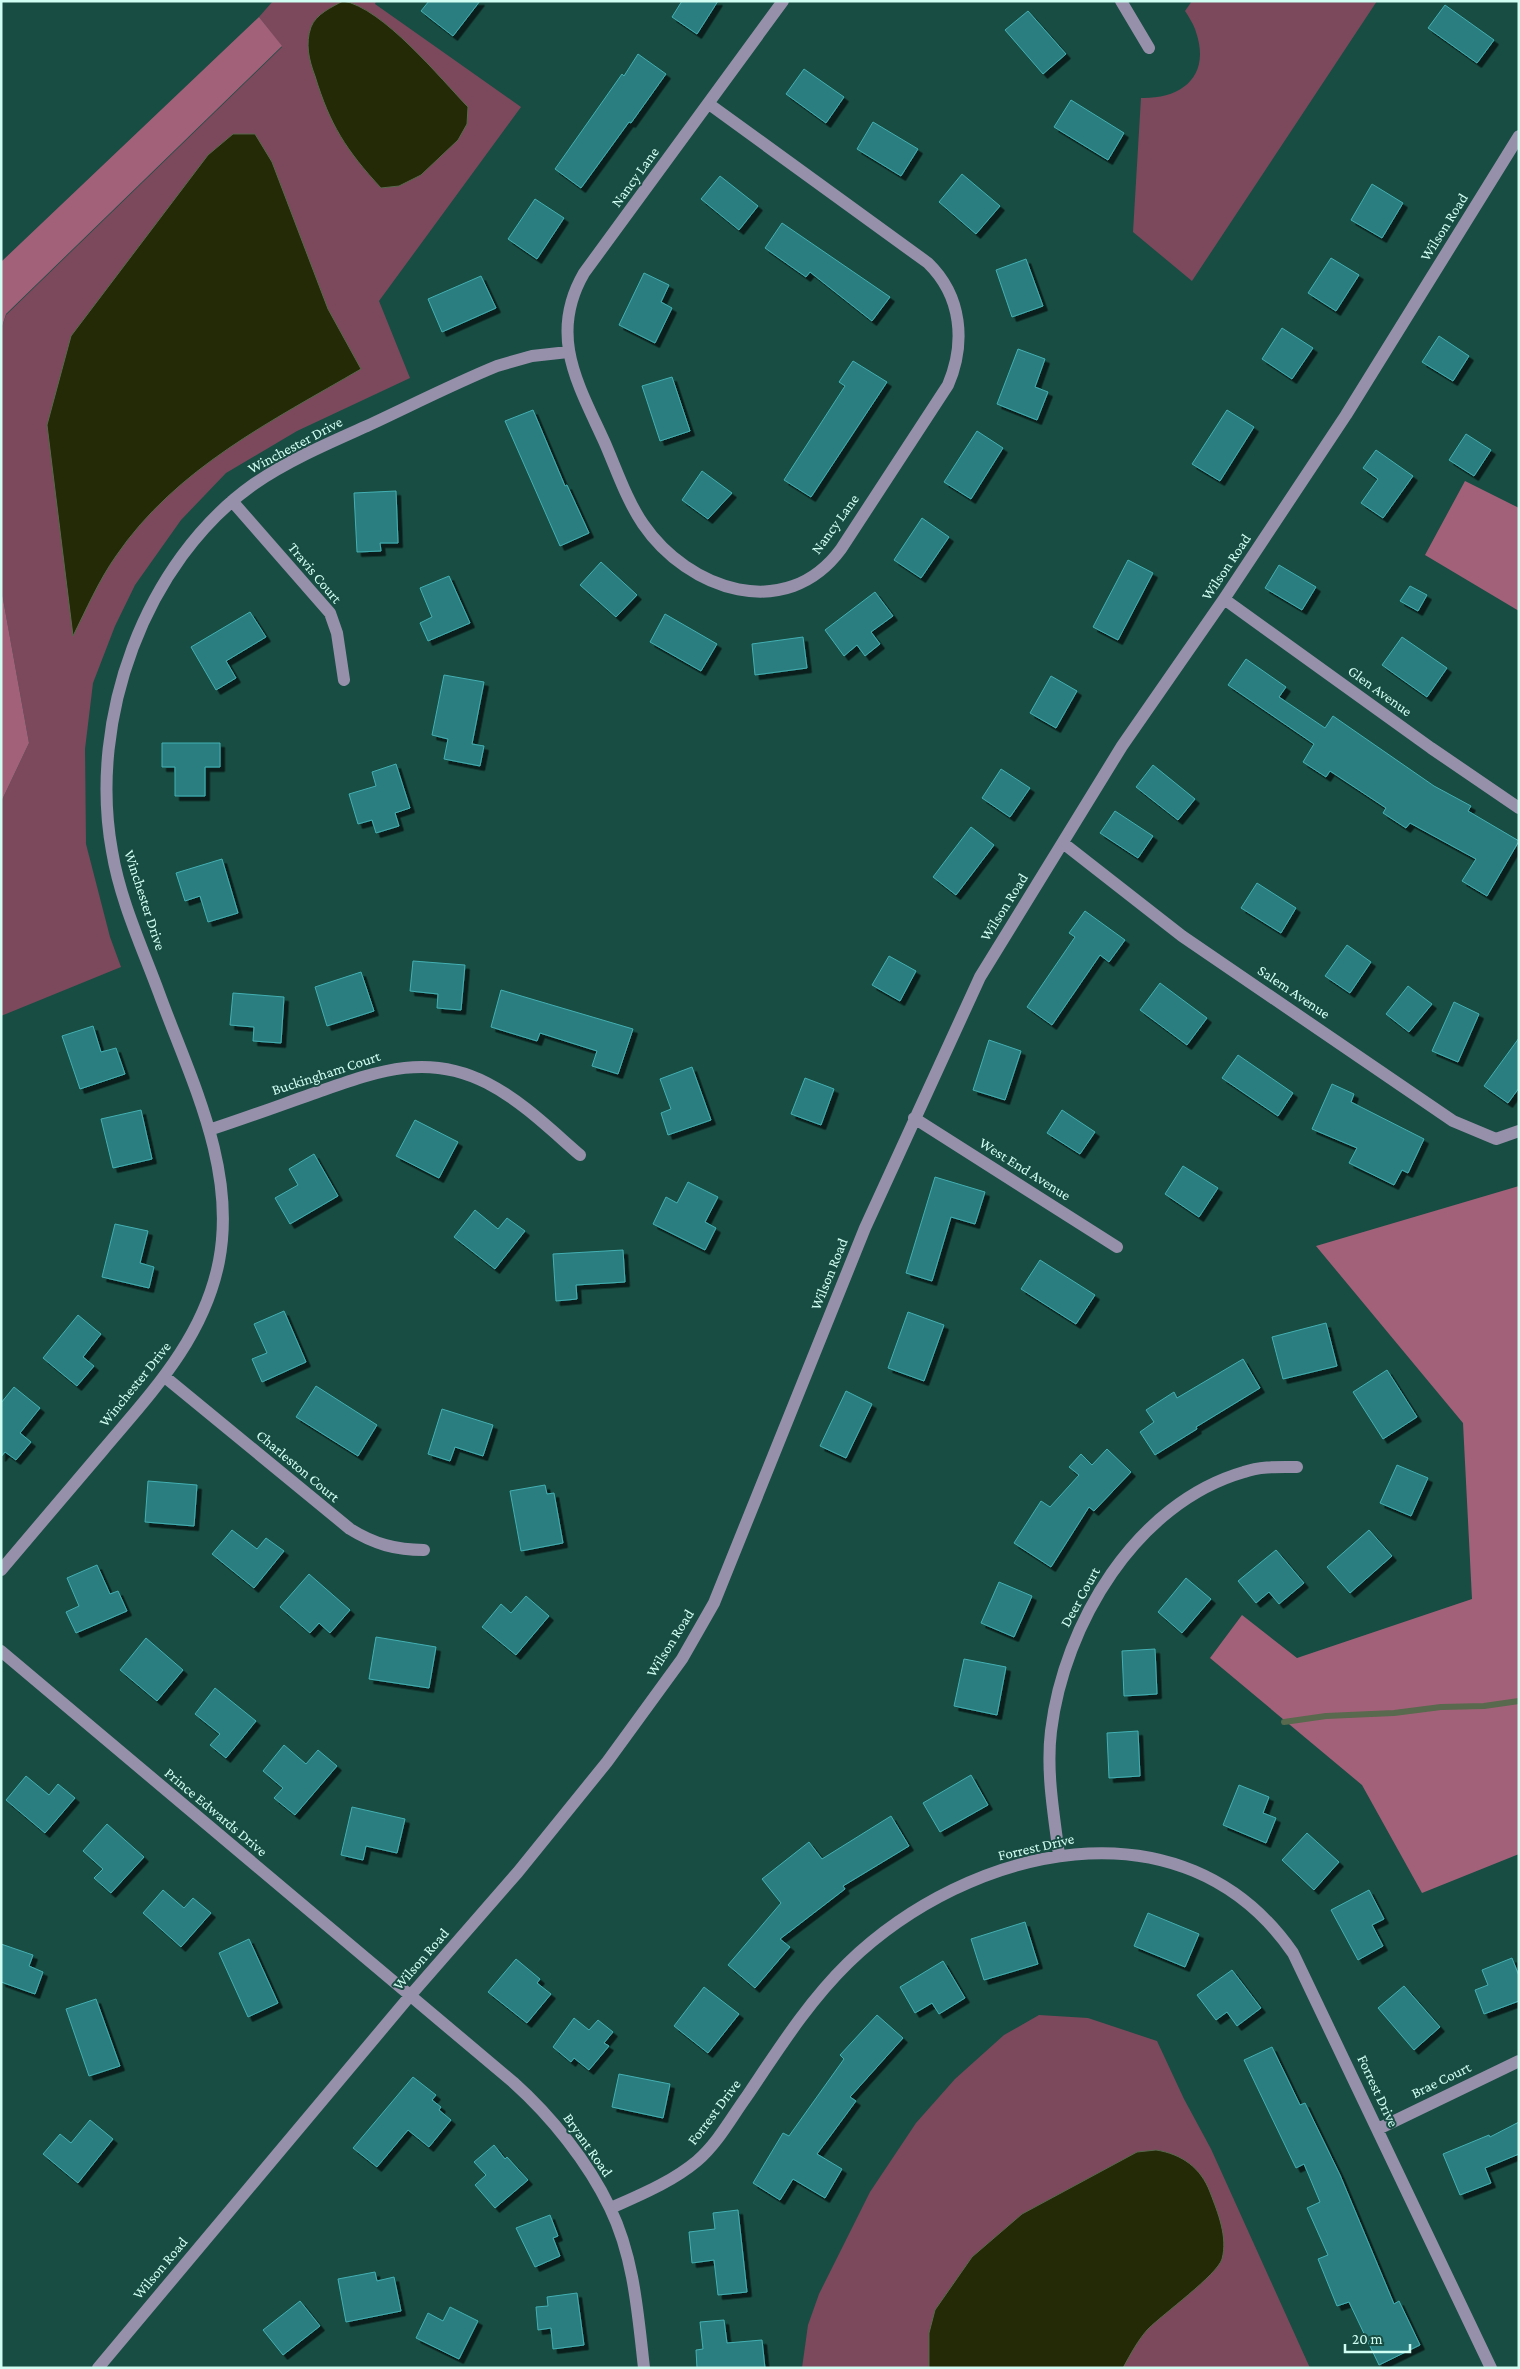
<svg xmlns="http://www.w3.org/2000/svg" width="1520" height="2369" viewBox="0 0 1520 2369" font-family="'Crimson Pro',serif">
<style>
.green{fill:#7b495b}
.forest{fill:#a36179}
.water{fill:#242906;stroke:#58694d}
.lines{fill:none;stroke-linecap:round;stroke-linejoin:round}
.stream{stroke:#58694d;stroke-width:6}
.building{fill:#2b7e80;stroke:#43b0b3;filter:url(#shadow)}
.minor{stroke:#9790ab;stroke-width:12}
.labels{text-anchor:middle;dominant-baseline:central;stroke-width:4;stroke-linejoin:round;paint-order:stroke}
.street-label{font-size:15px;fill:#d1fef2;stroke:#184d43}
</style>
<defs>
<filter id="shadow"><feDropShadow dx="4.5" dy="4.5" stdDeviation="0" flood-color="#0009"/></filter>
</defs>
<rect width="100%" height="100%" fill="#184d43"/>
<!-- green -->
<path class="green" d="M273,1H376L375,4L521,107L379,301L410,378L297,431L226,473L181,520L135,585L115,626L93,683L85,749L86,844L110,937L121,967L1,1016V802L29,743L1,588V330L6,315L282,47L259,17Z
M1192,1H1377L1192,281L1133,232L1141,98C1182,99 1211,76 1196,32C1194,25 1189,17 1185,11Z
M1039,2015L1088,2018L1157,2041L1184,2099L1211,2149L1310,2368H802L808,2325L819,2294L870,2192L916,2123L955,2079L1004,2035Z"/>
<!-- forest -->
<path class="forest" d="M259,17L282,46L6,314L1,330V262Z
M1465,481L1519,508V611L1425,555Z
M1,588L29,743L1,802Z
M1519,1186V1854L1422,1893L1362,1785L1210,1658L1242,1615L1297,1658L1472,1599L1463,1423L1316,1246Z"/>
<!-- water -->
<path class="water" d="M343,1C382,7 441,79 468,107L467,124L458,140L421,175L399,186L381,188C346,150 330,125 315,76C309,60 305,44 311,27C316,14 332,7 343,1Z
M233,134H255L272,162L328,309L361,369C272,421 176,468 116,556C99,580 86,610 73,636L47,425L71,336L208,155Z
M1156,2150C1182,2154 1201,2168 1210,2192C1218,2213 1228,2237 1222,2259C1217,2275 1163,2314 1148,2329C1138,2340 1130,2355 1123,2368H929V2333L935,2310L972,2257L1022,2214L1137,2152Z"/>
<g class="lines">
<!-- stream -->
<path class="stream" d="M1284,1722L1326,1716L1394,1713L1441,1707L1484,1706L1519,1701"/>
</g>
<!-- building -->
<path class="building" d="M429,1H480L453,36L421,11Z
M682,1H718L697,34L672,17Z
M1445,5L1494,40L1477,63L1428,28Z
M1028,11L1066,54L1043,74L1005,30Z
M638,54L666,74L631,123L629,122L581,188L555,169L622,74L624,76Z
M804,69L844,97L826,123L786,94Z
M1071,100L1124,133L1108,160L1054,127Z
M873,122L918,149L901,176L857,149Z
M962,174L1000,206L976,234L939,202Z
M720,176L758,206L739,230L701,199Z
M1372,184L1403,203L1382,238L1351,220Z
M535,199L564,218L537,259L508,239Z
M782,223L890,297L872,321L810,272L806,277L765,248Z
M1331,258L1359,275L1336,311L1308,293Z
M1026,259L1043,306L1012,317L996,270Z
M644,273L669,285L661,302L672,308L655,343L619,325Z
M481,276L496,308L442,332L428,299Z
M1282,328L1313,348L1292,379L1262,359Z
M1439,336L1469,356L1453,381L1422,362Z
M1018,349L1045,359L1035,387L1048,392L1037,420L997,404Z
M853,361L887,382L811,497L784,480L845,386L839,382Z
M672,377L690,431L660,441L642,386Z
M533,410L565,486L567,485L589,533L560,546L505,421Z
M1227,410L1254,427L1220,481L1192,464Z
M977,431L1003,448L971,499L944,482Z
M1466,434L1491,450L1474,476L1449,460Z
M1376,450L1413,476L1383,518L1361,503L1378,479L1363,468Z
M702,471L732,493L708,519L682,500Z
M396,491L398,543H380L381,551L357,552L354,493Z
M922,518L949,537L921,578L894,560Z
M1128,560L1153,573L1118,640L1093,627Z
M601,562L637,595L616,617L580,585Z
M1279,565L1316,587L1302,610L1265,588Z
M449,576L470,623L428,641L420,623L432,617L420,588Z
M1410,586L1427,595L1418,611L1400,601Z
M875,592L893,616L871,632L880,644L865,656L857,645L844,656L825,630Z
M250,612L266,637L226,661L236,678L216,690L191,647Z
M665,614L717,644L701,671L650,642Z
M803,637L807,668L755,675L752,644Z
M1402,637L1447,668L1427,697L1382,665Z
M1246,659L1286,687L1279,697L1325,728L1333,716L1434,786L1471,806L1468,811L1519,841L1487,896L1462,881L1476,859L1410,823L1406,828L1383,813L1386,808L1330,771L1326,777L1303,762L1314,744L1228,685Z
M444,675L484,682L472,744L484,746L480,766L444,759L448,739L432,735Z
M1051,676L1077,691L1056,728L1030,713Z
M162,743H220V767H205V796H175V767H162Z
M396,764L410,808L395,813L399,826L376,833L372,820L358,824L349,794L376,786L372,772Z
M1153,765L1195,799L1178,820L1136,787Z
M1001,769L1030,788L1010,817L982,798Z
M1115,811L1153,836L1138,858L1100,833Z
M971,827L994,845L956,895L933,877Z
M222,859L238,913L208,922L200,896L185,901L176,873Z
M1257,883L1296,908L1281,933L1241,908Z
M1085,911L1125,940L1109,962L1100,955L1052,1025L1027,1007L1075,937L1069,933Z
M1347,945L1371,962L1350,993L1325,976Z
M889,956L916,971L900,1001L872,985Z
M413,961L465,965L461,1010L437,1008L438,994L410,991Z
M361,972L374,1011L327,1026L315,987Z
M1160,983L1207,1018L1187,1045L1140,1010Z
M1408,986L1432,1004L1409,1032L1386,1014Z
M501,990L633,1029L618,1074L592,1066L597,1051L540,1033L537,1041L491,1027Z
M233,993L284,997L281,1043L253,1041L254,1027L230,1025Z
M1454,1002L1479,1014L1458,1062L1432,1051Z
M93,1026L101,1052L116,1048L125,1074L80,1089L62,1036Z
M1519,1038V1088L1508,1103L1484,1086Z
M989,1040L1021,1051L1005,1100L973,1090Z
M1238,1055L1293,1093L1278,1116L1222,1078Z
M692,1067L711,1120L668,1135L661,1113L671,1109L660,1079Z
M805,1078L834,1089L821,1125L791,1114Z
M1332,1084L1354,1094L1351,1102L1424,1139L1408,1173L1402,1170L1394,1185L1349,1163L1357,1148L1312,1129Z
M141,1110L152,1159L113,1168L101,1119Z
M1062,1110L1095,1132L1080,1154L1047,1133Z
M415,1120L458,1142L439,1178L396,1156Z
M314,1154L338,1196L290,1224L275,1198L298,1185L289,1169Z
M1183,1166L1218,1188L1199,1217L1165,1194Z
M935,1177L985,1192L975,1224L951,1217L932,1281L906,1273Z
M688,1182L718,1197L705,1222L716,1228L705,1250L653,1224L666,1197L677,1203Z
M475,1210L498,1229L507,1218L525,1231L495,1269L454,1237Z
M115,1224L148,1231L140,1263L154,1267L149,1288L102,1277Z
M623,1250L625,1282L576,1285L577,1299L556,1301L553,1254Z
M1040,1260L1095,1295L1076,1324L1021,1289Z
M284,1311L306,1362L262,1382L252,1359L267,1353L254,1324Z
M908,1312L944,1325L924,1381L888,1368Z
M78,1315L101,1334L83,1357L94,1366L77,1386L43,1358Z
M1326,1323L1337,1366L1283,1379L1272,1337Z
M1243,1359L1260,1388L1196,1427L1197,1429L1155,1455L1140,1432L1154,1422L1146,1410L1174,1392L1177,1398Z
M1387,1370L1417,1417L1383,1439L1353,1392Z
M316,1386L377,1425L358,1456L296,1417Z
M14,1387L40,1408L20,1433L31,1442L16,1460L5,1452L1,1457V1403Z
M846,1391L872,1404L846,1458L820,1446Z
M442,1409L493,1425L483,1456L455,1447L450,1461L428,1454Z
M1107,1449L1131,1472L1094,1511L1089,1507L1051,1567L1014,1543L1041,1501L1050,1507L1079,1475L1069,1467L1081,1454L1092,1465Z
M1397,1465L1428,1478L1411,1516L1380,1503Z
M148,1481L197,1485L194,1526L145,1522Z
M545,1485L547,1494L554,1493L563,1543L521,1551L510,1491Z
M232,1530L257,1549L266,1538L284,1551L254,1588L212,1554Z
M1369,1530L1392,1556L1350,1593L1327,1567Z
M1276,1550L1304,1583L1279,1604L1269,1592L1256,1603L1238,1581Z
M97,1565L110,1594L118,1591L127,1611L76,1633L66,1612L79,1606L67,1578Z
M309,1574L350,1610L330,1633L319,1623L310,1633L280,1607Z
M1186,1578L1211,1599L1182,1633L1158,1612Z
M999,1582L1032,1596L1014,1637L981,1623Z
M526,1596L549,1616L516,1655L482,1627L501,1604L511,1613Z
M376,1637L436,1647L429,1688L369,1679Z
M146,1638L183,1670L157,1701L120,1670Z
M1155,1649L1157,1694L1124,1696L1122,1651Z
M964,1659L1006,1667L997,1715L954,1706Z
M215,1688L256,1721L226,1758L210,1745L220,1734L195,1714Z
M1138,1731L1140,1776L1109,1778L1107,1733Z
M284,1745L306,1764L318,1750L337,1766L295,1815L274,1798L283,1788L263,1771Z
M971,1775L988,1805L940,1832L923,1803Z
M26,1776L49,1795L58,1784L75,1798L45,1833L6,1800Z
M1239,1785L1269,1797L1263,1813L1276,1818L1266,1843L1223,1825Z
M352,1807L405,1819L397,1853L366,1846L363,1860L341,1855Z
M891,1816L909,1846L843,1886L845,1889L780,1939L790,1947L755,1988L728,1965L781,1903L762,1879L809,1842L822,1859Z
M107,1824L144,1857L111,1893L94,1878L103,1869L83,1851Z
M1307,1833L1339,1862L1314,1890L1282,1860Z
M163,1890L184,1908L193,1898L211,1913L181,1947L143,1913Z
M1369,1890L1384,1919L1372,1925L1383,1946L1358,1960L1331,1910Z
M1148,1913L1199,1934L1185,1967L1134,1946Z
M1025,1922L1038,1964L984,1980L971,1939Z
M249,1939L278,2003L248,2017L219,1953Z
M1,1944L33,1955L29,1966L43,1972L35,1994L1,1982Z
M1512,1958L1519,1976V2001L1484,2014L1475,1990L1488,1985L1482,1970Z
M516,1959L540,1979L537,1983L551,1994L527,2023L488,1992Z
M943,1961L965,1998L939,2014L932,2003L915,2013L900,1987Z
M1232,1970L1261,2008L1237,2026L1227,2012L1216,2020L1197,1995Z
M1404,1986L1440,2027L1414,2050L1378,2008Z
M704,1987L739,2014L708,2053L674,2026Z
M96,1999L120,2066L89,2076L66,2009Z
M877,2015L903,2038L850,2097L856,2101L817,2154L842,2169L825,2198L793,2179L780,2200L753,2183L783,2133L789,2136L844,2059L840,2055Z
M574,2018L589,2030L598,2020L613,2032L604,2043L609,2046L589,2070L574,2058L571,2062L553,2047Z
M1272,2047L1300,2105L1305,2103L1340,2175L1394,2304L1399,2301L1420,2345L1379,2365L1349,2302L1337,2306L1318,2259L1328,2255L1307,2208L1320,2202L1304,2164L1296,2168L1244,2060Z
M619,2074L670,2084L663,2118L612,2107Z
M413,2077L436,2095L432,2100L441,2107L439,2110L451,2120L429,2147L408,2130L377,2167L353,2148Z
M90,2120L113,2139L78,2183L43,2154L60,2134L71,2143Z
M1519,2122V2154L1485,2168L1491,2183L1460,2195L1443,2154L1489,2135L1490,2137Z
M494,2145L505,2159L507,2157L528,2180L495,2208L475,2185L486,2175L474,2162Z
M738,2210L747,2292L718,2295L714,2260L692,2263L689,2232L715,2229L713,2213Z
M550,2215L558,2236L553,2238L560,2256L535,2267L516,2228Z
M375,2272L377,2281L394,2277L401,2311L346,2322L338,2279Z
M577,2293L584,2345L553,2349L551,2328L538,2330L536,2307L548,2306L547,2297Z
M300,2301L320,2326L283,2355L263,2330Z
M450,2307L478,2321L459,2359L416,2338L428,2313L443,2321Z
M724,2320L727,2343L762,2340L765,2368H697L696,2350L703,2349L700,2322Z"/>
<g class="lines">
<!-- minor -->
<path class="minor" d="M1121,1L1149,48
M709,104L928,263C962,296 966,343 948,385L841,549C786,624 688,590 643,524C626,499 616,468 604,441C578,384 548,335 584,273L783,1
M232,501L330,613L337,633L344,680
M1224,599L1431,748L1519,808
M1063,843L1182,936L1453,1121L1496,1139L1519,1131
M914,1118L1117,1247
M209,1130C243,1119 278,1106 312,1094C373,1073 425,1051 487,1083C522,1101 551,1130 580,1155
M165,1377L350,1529C374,1544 396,1550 424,1550
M1,1570C35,1530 69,1490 103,1450C152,1392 204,1338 219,1261C237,1168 190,1078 159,993C142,947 120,900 112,851C88,720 144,562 254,484C289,460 329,443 367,426C410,406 453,384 497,366L532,356L568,352
M1,1651L513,2082C551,2116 588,2162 610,2208C634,2257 638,2315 644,2368
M1059,1855C1054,1815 1046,1772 1051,1731C1064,1624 1136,1503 1244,1472C1261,1466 1279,1467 1297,1467
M1378,2129L1519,2061
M611,2208C640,2195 672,2182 697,2161C718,2143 731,2118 747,2096C778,2050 808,2002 848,1963C969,1846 1183,1794 1293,1953L1491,2368
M98,2368L409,1997L518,1872L607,1762L682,1659L714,1603L865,1228L980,977L1122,746L1224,599L1346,415L1519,136"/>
</g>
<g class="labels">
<!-- street labels -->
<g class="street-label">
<text transform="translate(635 177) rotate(-54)">Nancy Lane</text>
<text transform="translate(1444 227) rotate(-58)">Wilson Road</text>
<text transform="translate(295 445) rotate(-28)">Winchester Drive</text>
<text transform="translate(835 524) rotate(-54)">Nancy Lane</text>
<text transform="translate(1226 567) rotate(-56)">Wilson Road</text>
<text transform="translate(315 573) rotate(50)">Travis Court</text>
<text transform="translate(1380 691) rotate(36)">Glen Avenue</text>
<text transform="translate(145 900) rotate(72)">Winchester Drive</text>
<text transform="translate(1004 907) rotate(-58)">Wilson Road</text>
<text transform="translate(1294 992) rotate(34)">Salem Avenue</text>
<text transform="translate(326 1073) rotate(-18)">Buckingham Court</text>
<text transform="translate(1025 1169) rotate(32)">West End Avenue</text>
<text transform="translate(829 1274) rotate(-68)">Wilson Road</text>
<text transform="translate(135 1384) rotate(-51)">Winchester Drive</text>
<text transform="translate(298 1466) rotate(40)">Charleston Court</text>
<text transform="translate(1080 1597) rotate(-61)">Deer Court</text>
<text transform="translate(670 1643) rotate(-58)">Wilson Road</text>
<text transform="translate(216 1812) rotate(40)">Prince Edwards Drive</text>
<text transform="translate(1036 1847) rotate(-13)">Forrest Drive</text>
<text transform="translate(421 1959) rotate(-49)">Wilson Road</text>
<text transform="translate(1441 2080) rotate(-26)">Brae Court</text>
<text transform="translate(1378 2091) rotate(65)">Forrest Drive</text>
<text transform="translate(714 2112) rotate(-53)">Forrest Drive</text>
<text transform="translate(588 2145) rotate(55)">Bryant Road</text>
<text transform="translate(160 2268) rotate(-50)">Wilson Road</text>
</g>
</g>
<!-- border -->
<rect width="1520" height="2369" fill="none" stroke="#d1fef2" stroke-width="5"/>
<!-- scale -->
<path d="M1345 2344v8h65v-8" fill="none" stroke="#d1fef2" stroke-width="2.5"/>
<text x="1352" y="2344" font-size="15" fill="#d1fef2" stroke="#184d43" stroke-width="4" paint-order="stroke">20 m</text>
</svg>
